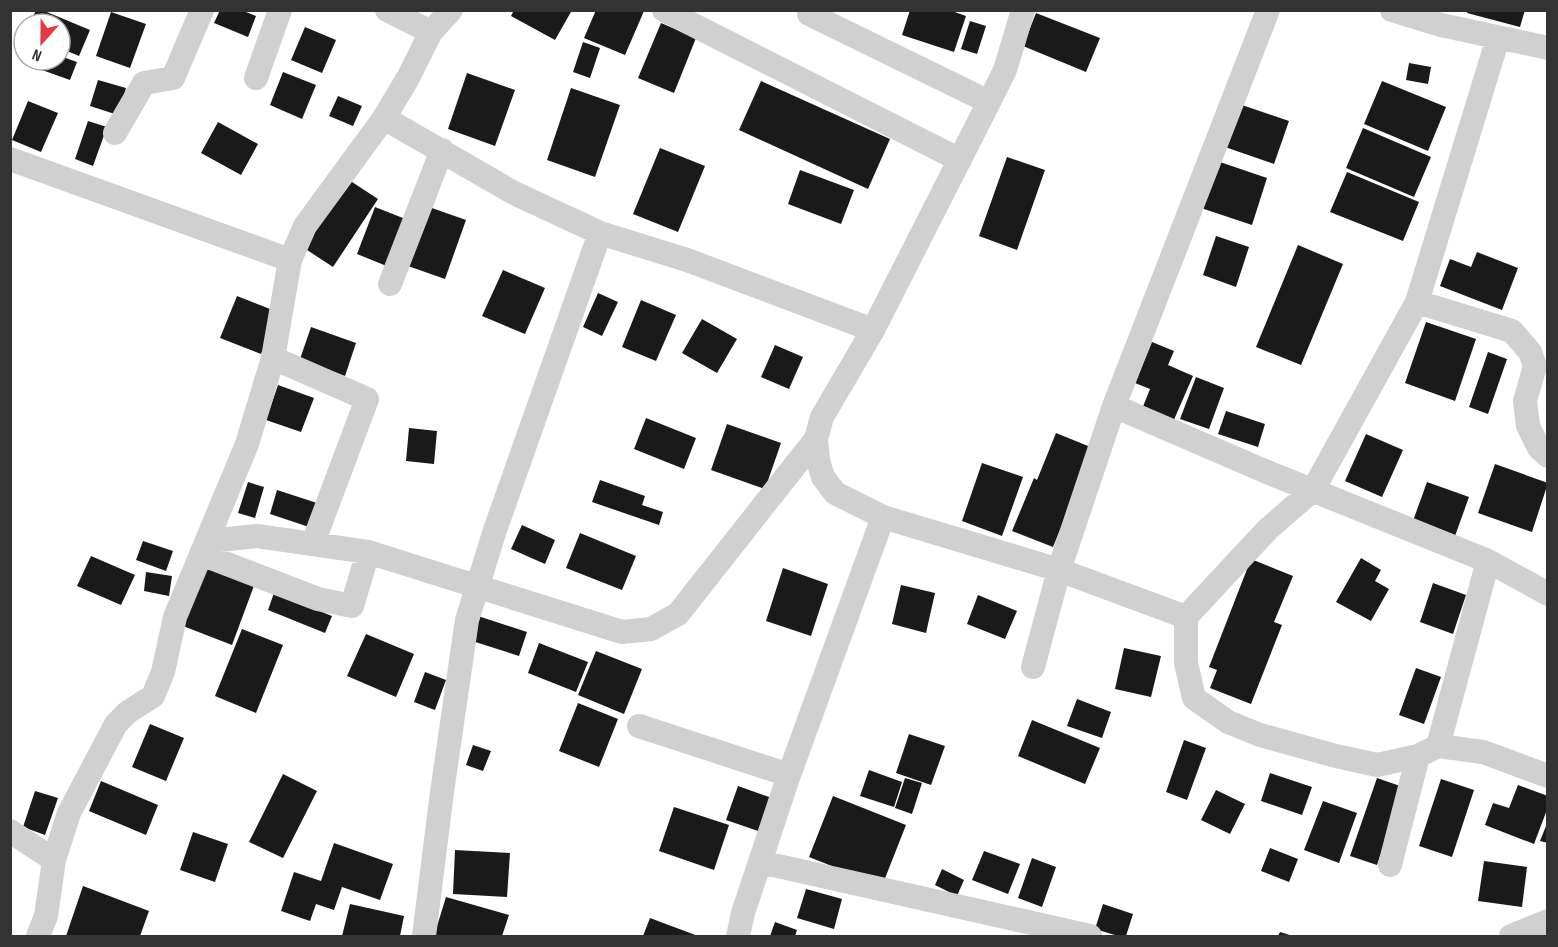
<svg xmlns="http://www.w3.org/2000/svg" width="1558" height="947" viewBox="0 0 1558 947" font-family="'Sofia Sans Condensed',sans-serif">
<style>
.building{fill:#1a1a1a}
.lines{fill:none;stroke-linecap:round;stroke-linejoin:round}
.minor{stroke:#d0d0d0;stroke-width:24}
</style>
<rect width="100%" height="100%" fill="#fff"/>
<!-- building -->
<path class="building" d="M36,10H42L90,30L79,56L60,48V24H30Z
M220,10H241L256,16L248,37L214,23Z
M514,10H572L555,40L511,16Z
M596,10L644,11L625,55L584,38Z
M910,10H949L966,16L954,52L902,35Z
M1468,10H1525L1520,27L1467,13Z
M111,12L146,24L130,68L96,56Z
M1036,13L1100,38L1086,72L1023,46Z
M970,21L986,26L977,54L961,49Z
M661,23L696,38L674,93L638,78Z
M305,27L336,40L322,73L291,60Z
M583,42L600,48L590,78L573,72Z
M60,56L77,62L70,80L42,70L45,60H60Z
M1409,63L1431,67L1428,84L1406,80Z
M283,72L316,85L302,119L270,105Z
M467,73L515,90L495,146L448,129Z
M98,80L126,88L118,115L90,106Z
M761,81L890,139L868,189L739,130Z
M1382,81L1446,107L1428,151L1364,124Z
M571,88L620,105L595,177L547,160Z
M338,96L362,106L353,126L329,116Z
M28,101L58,113L41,152L12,140Z
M1239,104L1289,121L1274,164L1225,147Z
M88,121L107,127L93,166L75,159Z
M218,122L258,144L241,175L201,153Z
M1363,128L1431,157L1414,197L1346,168Z
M660,148L705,166L678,232L633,214Z
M1007,157L1045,170L1017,250L979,236Z
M1217,161L1267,178L1252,225L1201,208Z
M800,170L854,190L841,224L788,204Z
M1347,172L1419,202L1403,241L1330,212Z
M349,180L378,199L333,267L304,248Z
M375,207L408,220L389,267L357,254Z
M429,207L466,220L445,279L408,266Z
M1216,236L1249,247L1236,287L1203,275Z
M1298,245L1343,264L1301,365L1256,347Z
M1477,252L1518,268L1502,310L1440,286L1450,259L1471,267Z
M503,270L545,288L525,334L482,316Z
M598,293L618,302L602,336L583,327Z
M237,296L278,312L261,354L220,338Z
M641,300L676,315L656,361L622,347Z
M702,319L737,339L717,373L682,353Z
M1426,322L1476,339L1455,401L1405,383Z
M311,327L356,343L345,376L300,359Z
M1152,342L1174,351L1168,365L1193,376L1173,422L1142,409L1150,389L1135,383Z
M775,345L803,357L789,389L761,377Z
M1488,352L1507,359L1488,414L1469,407Z
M1196,377L1224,388L1209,429L1180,419Z
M278,385L314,398L301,432L266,420Z
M1226,411L1265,424L1258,447L1218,434Z
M646,418L696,438L684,469L634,449Z
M727,424L781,443L765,489L711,470Z
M409,428L437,431L434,464L406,461Z
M1056,433L1093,448L1053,547L1012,531L1034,478L1037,480Z
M1366,434L1403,450L1382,497L1345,481Z
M982,463L1023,477L1002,536L962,521Z
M1495,464L1548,483L1532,532L1478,513Z
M600,480L645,496L642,505L663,512L659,525L592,502Z
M248,482L264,487L255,518L238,513Z
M1427,482L1469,497L1455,536L1413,521Z
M277,490L317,503L309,527L270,514Z
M522,525L555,540L545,564L511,549Z
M580,533L636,556L622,590L566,568Z
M143,541L173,551L166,571L136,560Z
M91,556L135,575L121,605L77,586Z
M1361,558L1381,570L1375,581L1389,589L1371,621L1336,602Z
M1251,559L1293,576L1274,622L1282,625L1251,704L1210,688L1217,670L1209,667Z
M206,564L255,583L232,645L183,626Z
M783,568L828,584L811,636L766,621Z
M146,572L172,576L169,596L144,591Z
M1433,583L1466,595L1453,634L1420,622Z
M901,585L935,593L926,633L892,624Z
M274,593L332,616L325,633L268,610Z
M978,595L1017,611L1005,639L967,624Z
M478,616L527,632L519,656L469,640Z
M242,629L283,645L256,713L215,696Z
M366,634L414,654L396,697L347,676Z
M539,643L588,662L576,692L528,673Z
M1124,648L1161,656L1151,697L1115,689Z
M596,651L642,669L624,714L578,695Z
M1416,668L1441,677L1424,724L1399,715Z
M425,672L446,680L435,710L414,702Z
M1077,699L1111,712L1102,738L1067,726Z
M578,703L618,719L599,767L559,751Z
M1032,720L1100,748L1085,784L1018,756Z
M150,724L184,738L166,781L132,767Z
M909,734L945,746L931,785L896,773Z
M1184,740L1206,748L1187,800L1166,792Z
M473,745L491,751L483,771L466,765Z
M869,770L902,782L894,807L860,796Z
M1270,773L1312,787L1302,815L1261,801Z
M283,774L317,791L283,858L249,842Z
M905,778L922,783L912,814L895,808Z
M1377,778L1403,787L1377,865L1350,856Z
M1441,779L1474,790L1452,857L1419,846Z
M101,781L158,805L146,835L89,811Z
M1518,785L1548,796V807L1534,844L1485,825L1493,803L1509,808Z
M738,786L772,798L761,832L726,820Z
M1216,790L1245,804L1230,834L1201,820Z
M35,791L58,798L45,835L23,827Z
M833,796L906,825L882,886L809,857Z
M1323,801L1357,813L1339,863L1304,850Z
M674,807L729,825L714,870L659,851Z
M1548,821V843L1540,841Z
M193,832L228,844L215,882L180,870Z
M334,843L393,864L380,900L342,887L334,910L316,904L310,921L281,911L294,872L321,881Z
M1270,848L1298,859L1289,882L1261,871Z
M455,850L510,853L507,897L453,894Z
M984,851L1020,864L1008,894L972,880Z
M1032,858L1056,867L1042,907L1018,898Z
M1484,861L1527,867L1522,907L1478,901Z
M942,869L964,880L957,896L935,885Z
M83,886L149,911L140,936H66Z
M806,889L842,899L834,929L797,918Z
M446,897L509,915L502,936H434Z
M350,904L404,916L400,936H342Z
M1103,904L1133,914L1126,936H1118L1095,929Z
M650,918L698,936H643Z
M775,922L797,930L795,936H770Z
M1280,932L1293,936H1278Z"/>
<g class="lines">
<!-- minor -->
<path class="minor" d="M387,10L431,32
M451,10L431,32L408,78L384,118L514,193L600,233L687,260L873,330
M664,10L960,160
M1023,10L1005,70L989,102L873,330L822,417L816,439L818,460L823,477L835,493L883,517L1059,570L1186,617V663L1194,698L1228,722L1260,735L1336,756L1377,765L1418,756L1438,746L1483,752L1548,776
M1392,10L1441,25L1548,48
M809,14L989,102
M256,78L280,10
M115,133L144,83L173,78L202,10
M10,159L290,260
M390,284L442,150
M1417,302L1512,331L1530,352L1535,366L1525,401L1528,426L1539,448L1548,456
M273,358L367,399L313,543
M1114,406L1267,472L1488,561L1548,594
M201,554L318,599L352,606L368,552L622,632L651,629L678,614L816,439
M201,554L219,540L257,536L368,552
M1186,617L1268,529L1313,490L1417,302L1498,38
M1033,667L1059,570L1114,406L1268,10
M639,726L789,775
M1438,746L1488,561
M10,831L54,860
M760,862L1090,936
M1390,865L1418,756
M38,936L46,916L54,860L69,813L116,724L128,712L153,696L163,672L175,617L247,444L273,358L290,260L305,226L384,118
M424,936L442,792L467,620L495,530L600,233
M738,936L743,913L789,775L883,517
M1511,936L1548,921"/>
</g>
<!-- border -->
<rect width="1558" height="947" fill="none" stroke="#333333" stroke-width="24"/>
<!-- north arrow -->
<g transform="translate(42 42) rotate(201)"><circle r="28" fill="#ffffff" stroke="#adadad" stroke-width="1.5"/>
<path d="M0-4.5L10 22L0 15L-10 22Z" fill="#e63946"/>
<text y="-9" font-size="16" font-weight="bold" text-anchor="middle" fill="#333333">N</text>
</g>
</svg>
